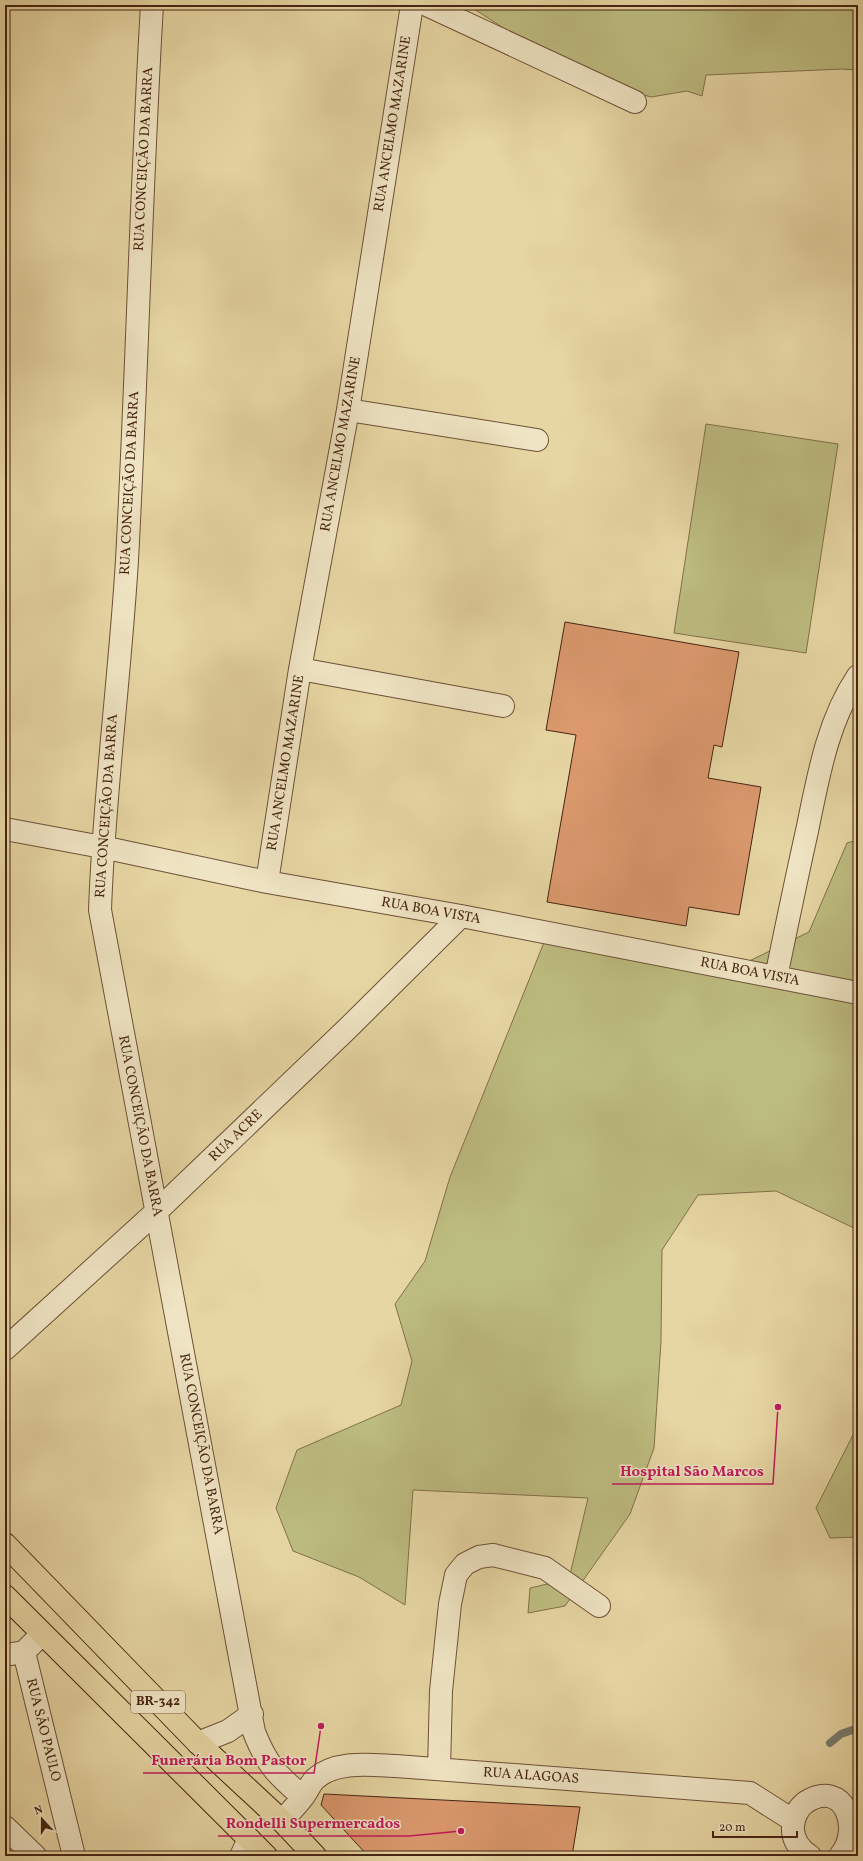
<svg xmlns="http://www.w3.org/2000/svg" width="863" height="1861" viewBox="0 0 863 1861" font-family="Vollkorn,serif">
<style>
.green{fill:#bdbc80;stroke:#827048}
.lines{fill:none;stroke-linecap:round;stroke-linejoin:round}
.stream{stroke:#777c6f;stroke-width:8}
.building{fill:#dc996e;stroke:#462411}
.minor-casing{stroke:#6e5036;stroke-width:24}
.major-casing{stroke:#462411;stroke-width:24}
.minor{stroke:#efe4c3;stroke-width:22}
.major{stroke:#e6d6a3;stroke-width:22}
.labels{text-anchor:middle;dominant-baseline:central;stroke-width:3;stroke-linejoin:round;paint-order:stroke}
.shield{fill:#efe4c3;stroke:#795e46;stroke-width:1}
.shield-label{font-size:13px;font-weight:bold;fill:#462411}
.street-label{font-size:14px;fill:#462411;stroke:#efe4c3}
.leader{fill:none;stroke:#c2185b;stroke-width:1.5}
.callout-dot{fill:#c2185b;stroke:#efe4c3;stroke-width:1.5}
.callout-label{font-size:15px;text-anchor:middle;font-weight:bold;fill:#c2185b;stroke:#efe4c3;stroke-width:3;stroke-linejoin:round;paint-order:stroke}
</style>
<rect width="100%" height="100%" fill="#e6d6a3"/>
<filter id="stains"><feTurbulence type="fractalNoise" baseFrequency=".005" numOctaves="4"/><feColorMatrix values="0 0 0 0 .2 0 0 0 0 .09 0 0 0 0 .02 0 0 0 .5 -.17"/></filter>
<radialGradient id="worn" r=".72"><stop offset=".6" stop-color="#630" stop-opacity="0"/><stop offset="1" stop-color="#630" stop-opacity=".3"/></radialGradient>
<!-- green -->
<path class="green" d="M468,5H858V70L842,69L706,75L702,96L687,91L651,97L591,81L531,46Z
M706,424L838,444L806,653L674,633Z
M858,840V1230L776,1191L698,1195L662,1250L661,1342L654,1448L630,1514L565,1606L528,1613L530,1588L569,1579L588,1498L413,1490L405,1605L359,1577L293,1551L276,1508L297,1450L401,1405L412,1361L395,1304L425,1261L450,1177L549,930L743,964L809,932L847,843Z
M858,1425V1537L830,1538L816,1508Z"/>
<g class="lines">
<!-- stream -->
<path class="stream" d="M830,1743L841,1734L858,1728"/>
</g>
<!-- building -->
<path class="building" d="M565,622L739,652L722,747L714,745L708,778L761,787L739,915L689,907L686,926L547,902L576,735L546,730Z
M324,1794L580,1807L572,1856H368L321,1805Z"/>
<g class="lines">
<defs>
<path id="minor" d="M152,5C141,190 137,375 127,560C120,677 104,793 100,910L254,1732C267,1765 277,1775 303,1797
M427,5L635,102
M348,410L537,440
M300,669L503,706
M5,829L102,847L267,882L461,916L858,993
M267,882L300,669L348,410L412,5
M776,977C786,929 796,880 807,831C818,778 827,722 858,676
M5,1349L156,1212L347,1029L461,916
M24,1652L74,1856
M5,1655L24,1652L35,1641
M198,1743L228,1731L252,1714
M439,1769L441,1691L450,1604L456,1575L465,1564L479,1557L493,1555L545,1568L599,1606
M282,1821C289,1813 297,1805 303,1797C307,1792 310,1784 315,1779C336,1760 371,1765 396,1766L750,1793L794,1821
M5,1827L35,1856
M241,1856L249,1839
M810,1856C799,1849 792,1839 793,1826C794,1816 798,1808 806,1802C844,1778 863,1829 840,1856"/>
<path id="major" d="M5,1544L198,1743L282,1821L315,1856
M5,1596L266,1856"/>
</defs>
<!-- minor casing -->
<use href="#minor" class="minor-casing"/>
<!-- major casing -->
<use href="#major" class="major-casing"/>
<!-- minor -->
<use href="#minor" class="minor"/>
<!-- major -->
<use href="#major" class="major"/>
</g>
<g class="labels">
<!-- shield labels -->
<rect class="shield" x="131" y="1691" width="54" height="22" rx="3"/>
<g class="shield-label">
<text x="158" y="1702">BR-342</text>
</g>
<!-- street labels -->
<g class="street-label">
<text transform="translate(393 124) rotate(-81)">RUA ANCELMO MAZARINE</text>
<text transform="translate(144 159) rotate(-87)">RUA CONCEIÇÃO DA BARRA</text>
<text transform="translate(341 444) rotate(-80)">RUA ANCELMO MAZARINE</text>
<text transform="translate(130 483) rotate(-87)">RUA CONCEIÇÃO DA BARRA</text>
<text transform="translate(286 763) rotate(-81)">RUA ANCELMO MAZARINE</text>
<text transform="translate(107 806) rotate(-86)">RUA CONCEIÇÃO DA BARRA</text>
<text transform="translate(431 911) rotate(10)">RUA BOA VISTA</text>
<text transform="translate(750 972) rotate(11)">RUA BOA VISTA</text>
<text transform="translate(140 1126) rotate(79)">RUA CONCEIÇÃO DA BARRA</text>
<text transform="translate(236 1136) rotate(-44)">RUA ACRE</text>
<text transform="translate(201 1444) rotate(79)">RUA CONCEIÇÃO DA BARRA</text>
<text transform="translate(43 1730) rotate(76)">RUA SÃO PAULO</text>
<text transform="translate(531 1776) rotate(4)">RUA ALAGOAS</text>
</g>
</g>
<!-- callouts -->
<path class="leader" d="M778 1407L773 1484H612M321 1726L314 1773H143M461 1831L409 1836H218"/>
<g class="callout-dot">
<circle cx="778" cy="1407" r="4"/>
<circle cx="321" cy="1726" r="4"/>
<circle cx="461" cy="1831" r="4"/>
</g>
<g class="callout-label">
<text x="692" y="1476">Hospital São Marcos</text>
<text x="229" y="1765">Funerária Bom Pastor</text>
<text x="313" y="1828">Rondelli Supermercados</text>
</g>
<!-- margin -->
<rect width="863" height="1861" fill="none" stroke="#e6d6a3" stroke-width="20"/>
<rect x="6" y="6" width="851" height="1849" fill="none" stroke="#462411" stroke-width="2"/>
<rect x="10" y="10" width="843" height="1841" fill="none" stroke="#462411"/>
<!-- north arrow -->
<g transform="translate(42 1819) rotate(339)" stroke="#efe4c3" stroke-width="3" paint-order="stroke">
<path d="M0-3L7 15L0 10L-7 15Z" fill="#462411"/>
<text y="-6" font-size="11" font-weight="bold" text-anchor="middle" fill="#462411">N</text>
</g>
<!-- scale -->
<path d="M713 1831v6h84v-6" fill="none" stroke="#462411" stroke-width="2"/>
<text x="719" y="1831" font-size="12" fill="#462411" stroke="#efe4c3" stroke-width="3" paint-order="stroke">20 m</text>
<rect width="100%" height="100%" filter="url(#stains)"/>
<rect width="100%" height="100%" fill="url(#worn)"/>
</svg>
